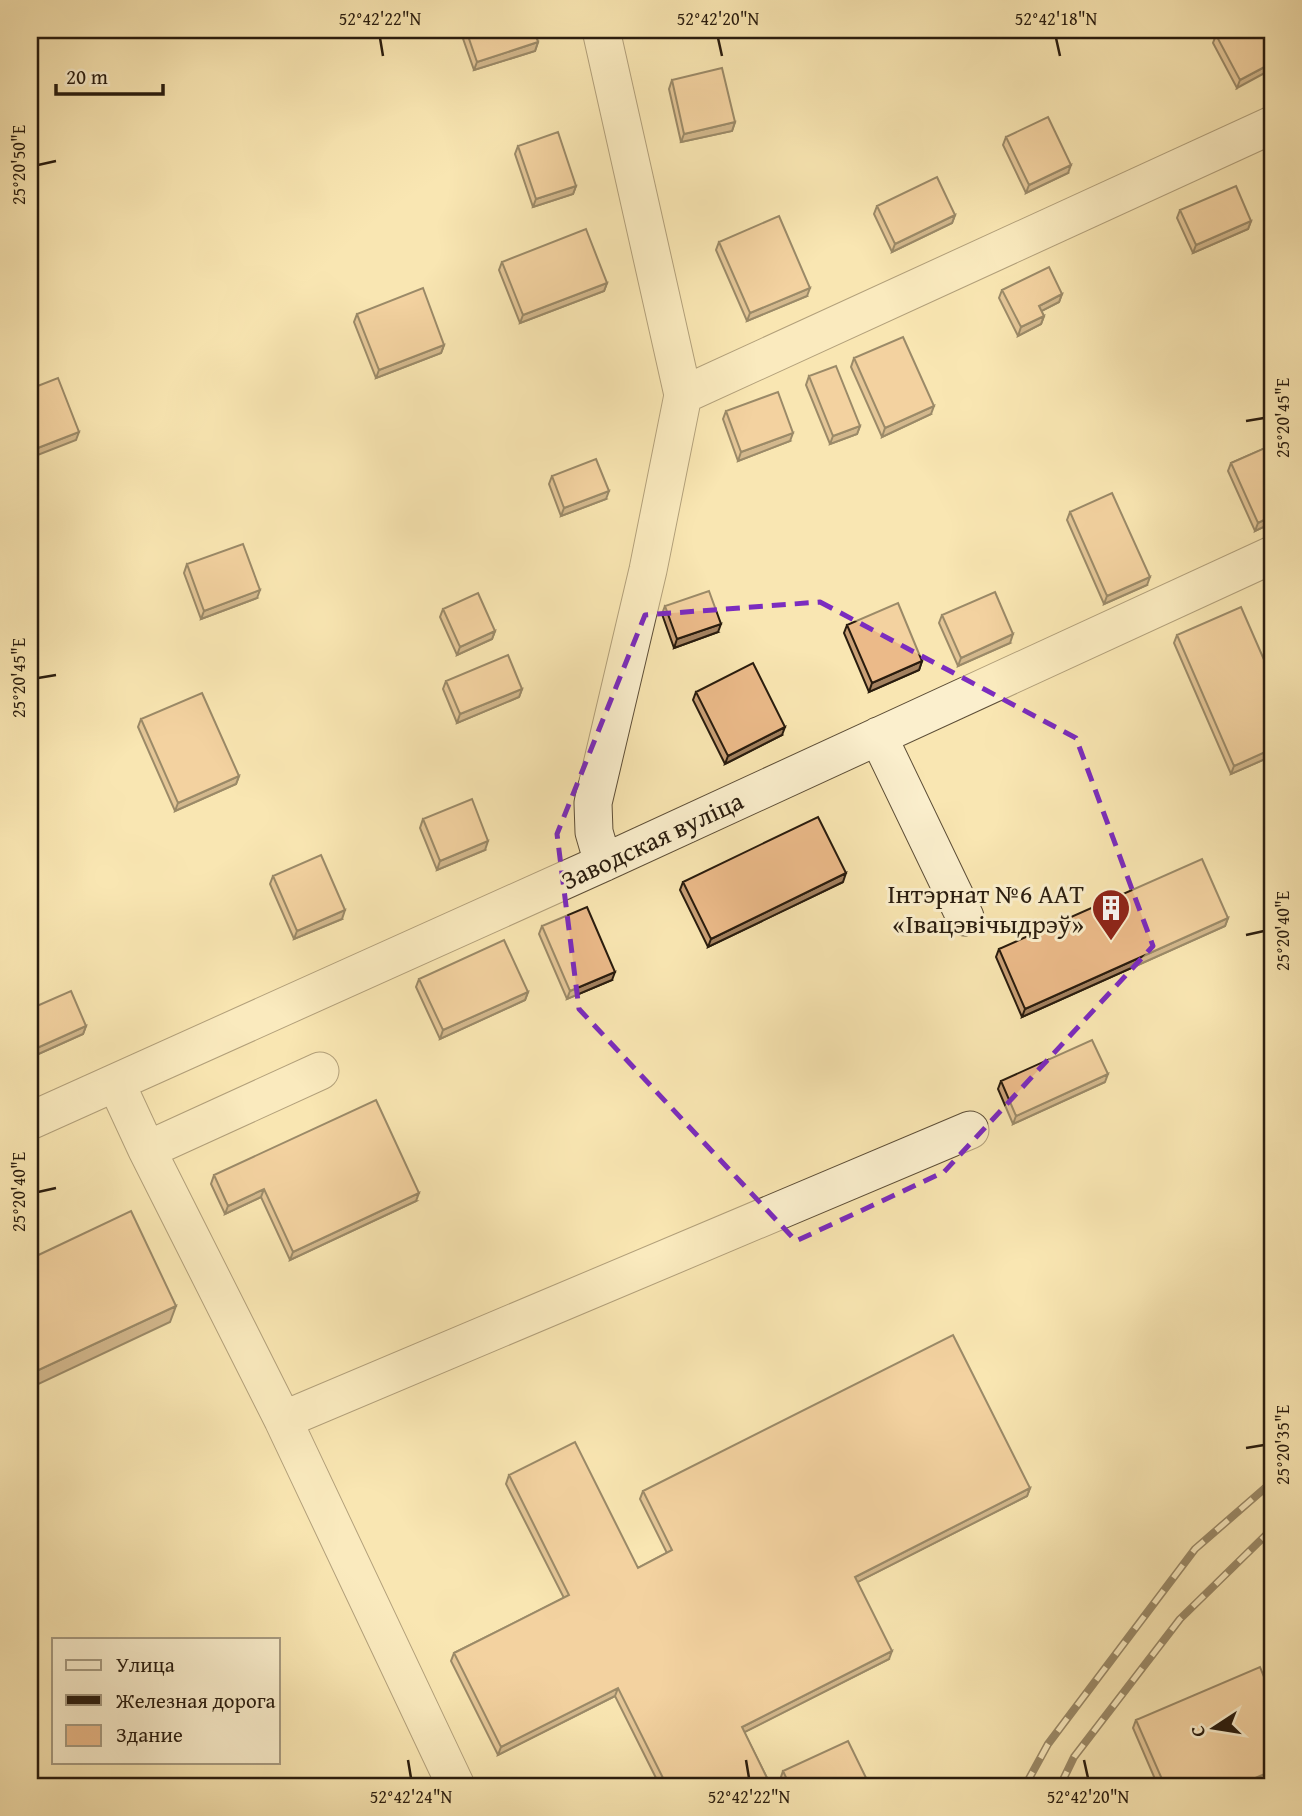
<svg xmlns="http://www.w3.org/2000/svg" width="1302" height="1816" viewBox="0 0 1302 1816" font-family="'Gentium Book Plus',serif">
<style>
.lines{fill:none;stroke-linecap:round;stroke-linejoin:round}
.minor-casing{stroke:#5d4e37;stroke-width:39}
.minor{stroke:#fbefcd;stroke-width:37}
.rail-casing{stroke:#291c0e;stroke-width:8}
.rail{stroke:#fbefcd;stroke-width:5;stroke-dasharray:16;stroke-linecap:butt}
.wall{fill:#caa076;stroke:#291c0e;stroke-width:2}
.shaded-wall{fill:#a48260;stroke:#291c0e;stroke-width:2}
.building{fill:#ebba89;stroke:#291c0e;stroke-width:2}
.marked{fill:none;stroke:#7b2cbf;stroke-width:5;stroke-dasharray:14 9;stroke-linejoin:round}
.ticks{fill:none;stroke:#291c0e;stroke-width:2.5}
.labels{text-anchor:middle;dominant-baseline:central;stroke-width:6;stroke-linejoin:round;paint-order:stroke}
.street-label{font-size:26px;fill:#291c0e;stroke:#fbefcd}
.poi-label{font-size:26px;fill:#291c0e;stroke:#fbefcd;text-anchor:end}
.neatline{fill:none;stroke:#291c0e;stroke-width:2.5}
.ticks-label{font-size:18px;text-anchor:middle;fill:#291c0e}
</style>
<rect width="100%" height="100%" fill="#f9e6b2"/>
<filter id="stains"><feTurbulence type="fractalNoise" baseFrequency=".00286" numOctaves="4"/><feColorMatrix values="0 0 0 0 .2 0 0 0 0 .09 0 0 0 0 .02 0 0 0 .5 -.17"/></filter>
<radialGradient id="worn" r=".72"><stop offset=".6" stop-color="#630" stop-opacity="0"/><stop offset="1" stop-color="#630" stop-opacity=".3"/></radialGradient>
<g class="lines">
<defs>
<path id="minor" d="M601,30L683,395L648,570L593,803L594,832L603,863
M683,395L1272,125
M878,736L965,917
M116,1083L147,1150L283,1420L456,1786
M30,1121L603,863L1272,555
M147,1150L320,1071
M283,1420L970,1130"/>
</defs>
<!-- minor casing -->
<use href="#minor" class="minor-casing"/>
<!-- minor -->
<use href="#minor" class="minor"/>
<defs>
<path id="rail" d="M1025,1786L1048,1744L1195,1549L1272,1482
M1060,1786L1074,1757L1180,1619L1272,1529"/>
</defs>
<!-- rail casing -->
<use href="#rail" class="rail-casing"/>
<!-- rail -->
<use href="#rail" class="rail"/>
</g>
<!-- wall -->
<path class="wall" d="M460,30H534L538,42L535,51L474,70Z
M1272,30L1237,88L1213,43L1216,35Z
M672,80L735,122L732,131L681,142L669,89Z
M1006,137L1068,173L1026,193L1003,145Z
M518,146L576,186L573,194L533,207L515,154Z
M877,206L955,215L952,223L892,252L874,214Z
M1180,210L1251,221L1248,229L1193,253L1177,218Z
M719,242L807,296L747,321L716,250Z
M502,262L607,283L604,291L520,323L499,270Z
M1002,290L1062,294L1059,302L1041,311L1044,316L1041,324L1018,336L999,298Z
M357,314L444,345L441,353L376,378L354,322Z
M854,358L931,414L882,437L851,367Z
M809,376L860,426L857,434L830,444L806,385Z
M726,411L790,441L738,461L723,419Z
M1272,445V523L1255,531L1228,471L1231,463Z
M552,476L606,499L561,516L549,484Z
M1070,512L1147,585L1104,604L1067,520Z
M187,564L257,598L201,619L184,573Z
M665,606L718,632L674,648L662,614Z
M443,609L495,631L492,639L457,655L440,617Z
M942,615L1010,643L958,666L939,623Z
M847,625L922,661L919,670L869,692L844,633Z
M1177,635L1272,678V756L1231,774L1174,643Z
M446,681L522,689L519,697L457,723L443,689Z
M696,692L782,735L725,764L693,700Z
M141,719L239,776L236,784L175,811L138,727Z
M423,819L485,850L437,870L420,828Z
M273,876L342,919L294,939L270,884Z
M683,882H843L708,947L680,890Z
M1228,918L1225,926L1022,1017L996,957L999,949Z
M542,926L612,980L567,999L539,934Z
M419,979L528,992L525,1000L440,1039L416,987Z
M30,1009L86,1026L83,1034L34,1056L30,1045Z
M1001,1081L1105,1082L1013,1124L998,1089Z
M214,1175L416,1201L290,1260L261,1197L225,1214L211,1184Z
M509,1475L638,1568L667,1553L640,1499L643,1491L1030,1488L1027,1496L857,1582L889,1659L744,1732L771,1786H660L615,1696L498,1755L451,1661L454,1653L564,1598L506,1484Z
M1272,1697V1778L1252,1786H1158L1133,1728L1136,1720Z
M783,1771L870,1786H784L780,1780Z"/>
<!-- shaded-wall -->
<path class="shaded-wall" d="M538,42L535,51L474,70L477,62Z
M1272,63V69L1237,88L1240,80Z
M735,122L732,131L681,142L684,134Z
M1071,165L1068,173L1026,193L1029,185Z
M576,186L573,194L533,207L536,199Z
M955,215L952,223L892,252L895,244Z
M1251,221L1248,229L1193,253L1196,245Z
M607,283L604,291L520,323L523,315Z
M810,288L807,296L747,321L750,313Z
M1062,294L1059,302L1036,314L1039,306Z
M1044,316L1041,324L1018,336L1021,327Z
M444,345L441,353L376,378L379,370Z
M934,406L931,414L882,437L885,428Z
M860,426L857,434L830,444L833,436Z
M79,432L76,440L30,458V451Z
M793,433L790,441L738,461L741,452Z
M609,491L606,499L561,516L564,508Z
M1272,516V523L1255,531L1258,523Z
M1150,577L1147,585L1104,604L1107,596Z
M260,590L257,598L201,619L204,611Z
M721,624L718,632L674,648L677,639Z
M495,631L492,639L457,655L460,647Z
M1013,634L1010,643L958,666L961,658Z
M922,661L919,670L869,692L872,683Z
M522,689L519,697L457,723L460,714Z
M785,727L782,735L725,764L728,756Z
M1272,749V756L1231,774L1234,766Z
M239,776L236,784L175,811L178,803Z
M488,841L485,850L437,870L440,861Z
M846,873L843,882L708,947L711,939Z
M345,910L342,919L294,939L297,931Z
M1228,918L1225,926L1022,1017L1025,1009Z
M615,972L612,980L567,999L570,991Z
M528,992L525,1000L440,1039L443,1030Z
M86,1026L83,1034L34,1056L37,1048Z
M1108,1074L1105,1082L1013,1124L1016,1116Z
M264,1189L261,1197L225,1214L228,1206Z
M419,1193L416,1201L290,1260L293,1252Z
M176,1306L170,1322L30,1388V1374Z
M1030,1488L1027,1496L852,1585L855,1577Z
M892,1651L889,1659L739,1735L742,1727Z
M618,1688L615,1696L498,1755L501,1747Z
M1272,1771V1778L1252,1786H1236Z"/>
<!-- building -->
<path class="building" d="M466,30H534L538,42L477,62Z
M1226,30H1272V63L1240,80L1216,35Z
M722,68L735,122L684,134L672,80Z
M1048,117L1071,165L1029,185L1006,137Z
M558,132L576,186L536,199L518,146Z
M937,177L955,215L895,244L877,206Z
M1236,186L1251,221L1196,245L1180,210Z
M779,216L810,288L750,313L719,242Z
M586,229L607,283L523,315L502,262Z
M1049,267L1062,294L1039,306L1044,316L1021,327L1002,290Z
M423,288L444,345L379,370L357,314Z
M903,337L934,406L885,428L854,358Z
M836,366L860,426L833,436L809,376Z
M58,378L79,432L30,451V389Z
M778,392L793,433L741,452L726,411Z
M1272,445V516L1258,523L1231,463Z
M596,459L609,491L564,508L552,476Z
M1112,493L1150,577L1107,596L1070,512Z
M243,544L260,590L204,611L187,564Z
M709,591L721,624L677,639L665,606Z
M995,592L1013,634L961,658L942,615Z
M478,593L495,631L460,647L443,609Z
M898,603L922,661L872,683L847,625Z
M1241,607L1272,678V749L1234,766L1177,635Z
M508,655L522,689L460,714L446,681Z
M753,663L785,727L728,756L696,692Z
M202,693L239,776L178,803L141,719Z
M472,799L488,841L440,861L423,819Z
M818,817L846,873L711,939L683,882Z
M321,855L345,910L297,931L273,876Z
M1202,859L1228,918L1025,1009L999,949Z
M587,907L615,972L570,991L542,926Z
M504,940L528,992L443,1030L419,979Z
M71,991L86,1026L37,1048L30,1030V1009Z
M1092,1040L1108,1074L1016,1116L1001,1081Z
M376,1100L419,1193L293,1252L264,1189L228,1206L214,1175Z
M131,1211L176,1306L30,1374V1259Z
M953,1335L1030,1488L855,1577L892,1651L742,1727L771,1786H667L618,1688L501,1747L454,1653L569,1595L509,1475L575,1442L638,1568L672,1550L643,1491Z
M1260,1667L1272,1697V1771L1236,1786H1165L1136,1720Z
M848,1741L870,1786H790L783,1771Z"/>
<!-- marked area -->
<path d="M0 0H1302V1816H0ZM820,602L1076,738L1153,946L944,1172L796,1241L579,1009L557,834L645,615Z" fill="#f9e6b2" fill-opacity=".55" fill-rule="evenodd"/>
<path class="marked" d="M820,602L1076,738L1153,946L944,1172L796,1241L579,1009L557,834L645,615Z"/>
<!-- ticks -->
<path class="ticks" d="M380,38L383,56M718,38L722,56M1056,38L1060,56M38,165L56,161M1246,421L1264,418M38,678L56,675M1246,935L1264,931M38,1192L56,1188M1246,1448L1264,1445M408,1760L411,1778M746,1760L749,1778M1084,1760L1088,1778"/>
<!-- icons -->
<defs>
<symbol id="building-pin" viewBox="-11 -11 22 30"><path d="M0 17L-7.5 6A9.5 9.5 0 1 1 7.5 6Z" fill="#8f2418" stroke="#fbefcd"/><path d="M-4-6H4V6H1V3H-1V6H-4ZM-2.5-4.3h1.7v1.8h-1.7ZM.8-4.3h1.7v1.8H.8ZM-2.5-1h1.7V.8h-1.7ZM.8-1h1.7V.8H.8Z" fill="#fff"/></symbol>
</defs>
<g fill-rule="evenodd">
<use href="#building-pin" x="1089" y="886" width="44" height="60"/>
</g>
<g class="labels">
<!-- street labels -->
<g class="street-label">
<text transform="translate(652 840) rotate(-25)">Заводская вуліца</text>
</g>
<!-- poi labels -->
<g class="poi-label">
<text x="1084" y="893">Інтэрнат №6 ААТ<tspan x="1084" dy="30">«Івацэвічыдрэў»</tspan></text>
</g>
</g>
<!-- margin -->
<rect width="1302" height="1816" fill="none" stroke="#f9e6b2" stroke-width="77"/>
<!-- legend -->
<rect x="52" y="1638" width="228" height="126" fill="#fbefcd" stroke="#a79b81" stroke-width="2"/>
<rect x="66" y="1660" width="35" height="10" fill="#fbefcd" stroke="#a79b81" stroke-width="2"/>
<text x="116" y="1672" font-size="21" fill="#291c0e">Улица</text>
<rect x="66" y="1695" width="35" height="10" fill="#291c0e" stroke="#a79b81" stroke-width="2"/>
<text x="116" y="1708" font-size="21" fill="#291c0e">Железная дорога</text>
<rect x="66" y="1725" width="35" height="21" fill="#ebba89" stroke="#a79b81" stroke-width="2"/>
<text x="116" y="1742" font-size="21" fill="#291c0e">Здание</text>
<!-- north arrow -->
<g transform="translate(1214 1728) rotate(258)" stroke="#fbefcd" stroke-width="5" paint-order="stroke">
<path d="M0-5L12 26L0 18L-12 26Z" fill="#291c0e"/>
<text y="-10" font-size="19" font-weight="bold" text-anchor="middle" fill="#291c0e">С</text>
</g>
<!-- scale -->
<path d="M56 84v10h107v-10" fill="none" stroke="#291c0e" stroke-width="3.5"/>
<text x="66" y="84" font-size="21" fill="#291c0e" stroke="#fbefcd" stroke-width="5" paint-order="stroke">20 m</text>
<rect x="38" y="38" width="1226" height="1740" class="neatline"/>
<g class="ticks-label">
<text x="380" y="25">52°42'22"N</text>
<text x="718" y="25">52°42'20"N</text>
<text x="1056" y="25">52°42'18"N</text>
<text transform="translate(19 165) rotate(-90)" y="6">25°20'50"E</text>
<text transform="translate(1283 418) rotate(-90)" y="6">25°20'45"E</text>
<text transform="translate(19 678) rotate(-90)" y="6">25°20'45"E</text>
<text transform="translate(1283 931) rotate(-90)" y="6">25°20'40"E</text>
<text transform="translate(19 1192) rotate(-90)" y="6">25°20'40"E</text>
<text transform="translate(1283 1445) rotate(-90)" y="6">25°20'35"E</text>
<text x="411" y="1803">52°42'24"N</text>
<text x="749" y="1803">52°42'22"N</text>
<text x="1088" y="1803">52°42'20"N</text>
</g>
<rect width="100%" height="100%" filter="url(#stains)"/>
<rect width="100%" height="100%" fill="url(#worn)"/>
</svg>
